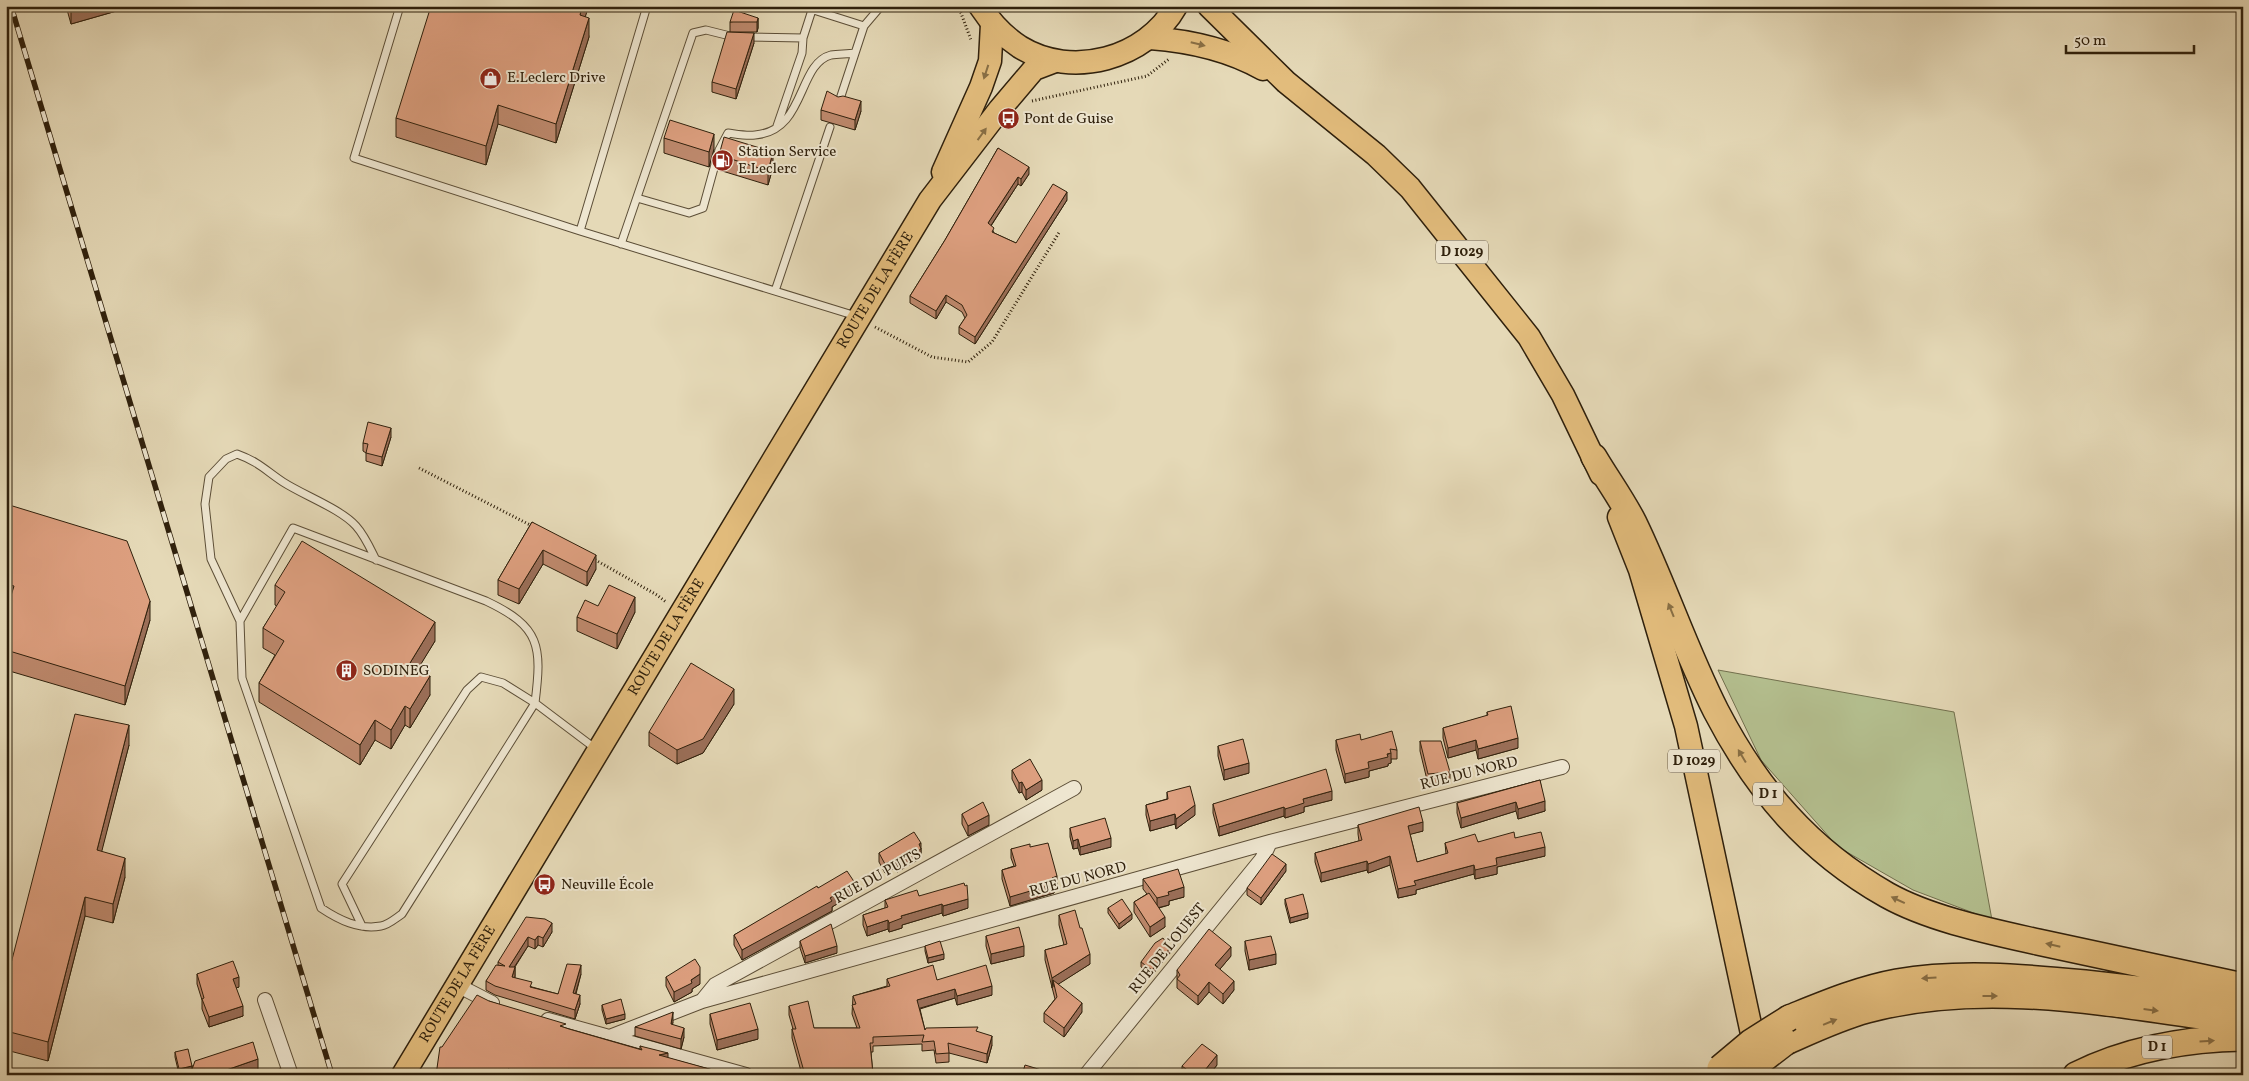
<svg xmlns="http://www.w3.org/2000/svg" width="2249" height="1081" viewBox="0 0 2249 1081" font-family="Vollkorn,serif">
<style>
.green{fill:#b4bf8f;stroke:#72704e}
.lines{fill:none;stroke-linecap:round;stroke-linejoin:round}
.lane-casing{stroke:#5c4e37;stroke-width:9}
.street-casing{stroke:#5c4e37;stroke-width:16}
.primary-casing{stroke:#2f200c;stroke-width:25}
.highway-casing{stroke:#2f200c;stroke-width:28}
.path{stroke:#2f200c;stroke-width:3;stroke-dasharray:1 2.5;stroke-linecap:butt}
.lane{stroke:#eee6d0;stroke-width:7}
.street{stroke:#eee6d0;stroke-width:14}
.primary{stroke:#e2bc7c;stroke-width:22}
.highway{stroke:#e2bc7c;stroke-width:25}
.rail-casing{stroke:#2f200c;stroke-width:5.5}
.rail{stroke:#eee6d0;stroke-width:4;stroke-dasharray:11;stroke-linecap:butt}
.highway-bridge-casing{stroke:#2f200c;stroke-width:28;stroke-linecap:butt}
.highway-bridge{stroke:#e2bc7c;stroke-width:25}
.wall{fill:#be896d;stroke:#2f200c}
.shaded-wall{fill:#9b6f59;stroke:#2f200c}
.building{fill:#dd9f7f;stroke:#2f200c}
.oneway{fill:#886e44}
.labels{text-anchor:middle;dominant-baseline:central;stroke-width:4;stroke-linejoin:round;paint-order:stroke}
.shield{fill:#eee6d0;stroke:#685b47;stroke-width:1}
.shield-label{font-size:14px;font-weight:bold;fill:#2f200c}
.poi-label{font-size:15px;fill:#2f200c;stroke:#eee6d0;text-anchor:start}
.street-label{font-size:15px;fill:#2f200c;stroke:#eee6d0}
</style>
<rect width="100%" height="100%" fill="#e5d9b7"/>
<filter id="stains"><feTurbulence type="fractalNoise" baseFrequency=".004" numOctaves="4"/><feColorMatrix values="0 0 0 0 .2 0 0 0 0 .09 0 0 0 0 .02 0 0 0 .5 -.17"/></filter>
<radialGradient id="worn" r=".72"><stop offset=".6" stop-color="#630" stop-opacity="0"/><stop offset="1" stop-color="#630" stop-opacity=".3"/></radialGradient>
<!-- green -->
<path class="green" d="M1718,670L1954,712L1992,920L1913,890L1838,847L1761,760Z"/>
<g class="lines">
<defs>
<path id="lane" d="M400,6L354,158L580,231L856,316
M801,6L864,26
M745,37L803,38
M839,102L864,26L881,6
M777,126L802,53L803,38L812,10
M637,198L689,213L703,208L719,150L728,133C736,134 746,136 755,135C806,131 797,64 831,55C839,54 847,54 855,53
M580,231L647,6
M621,244L693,33L706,30L734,37
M775,291L830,127
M240,621L211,559L205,504L209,477L226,459L237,454C259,462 265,470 283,482C303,495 341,509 356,526C365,536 370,548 376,560
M362,926L342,884L467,690L481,677L503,683L535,703L402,914C396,918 388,925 381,926C359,930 339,920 321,908L242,678L240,621L293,528L486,601C541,627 542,646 535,703L596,749"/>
<path id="street" d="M457,985L492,1003
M265,1000L291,1075
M702,1001L715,985L1074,788
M548,1020L746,1075
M607,1038L702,1001L1270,842L1562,767
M1086,1075L1262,859L1270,842"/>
<g id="primary">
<path d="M980,6C991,23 1003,36 1020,47C1072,79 1146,59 1176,6"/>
<path d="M1209,6L1286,82L1376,155L1410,188L1529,337L1563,395L1601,474"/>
<path d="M1150,38C1190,41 1228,49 1263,69"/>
<path d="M943,172L981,87L990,61L992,24"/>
<path d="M1619,517L1640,570L1686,726L1757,1057"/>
<path id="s1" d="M403,1075L930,200L1000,109L1034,69L1055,61"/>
</g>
<path id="highway" d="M1594,457C1607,479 1623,501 1634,523C1664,585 1685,650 1716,711C1757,790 1808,850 1887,895C1930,919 1989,931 2038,942C2106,957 2175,971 2243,986
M1789,1018C1824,1004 1859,989 1897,982C1959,971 2022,977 2085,983C2138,989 2190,995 2243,1002
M1786,1042C1813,1030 1838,1018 1867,1010C1989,977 2120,1006 2243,1022
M2076,1075C2128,1049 2185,1039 2243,1038"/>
</defs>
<!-- lane casing -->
<use href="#lane" class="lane-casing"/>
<!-- street casing -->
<use href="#street" class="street-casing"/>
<!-- primary casing -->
<use href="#primary" class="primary-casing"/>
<!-- highway casing -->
<use href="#highway" class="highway-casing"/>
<!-- path -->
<path class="path" d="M952,6L961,13L971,40
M1032,101L1147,76L1169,59
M875,327L932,357L968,362L992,342L1060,231
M419,468L534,527
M592,558L657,595L666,602"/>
<!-- lane -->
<use href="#lane" class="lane"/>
<!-- street -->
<use href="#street" class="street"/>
<!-- primary -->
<use href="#primary" class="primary"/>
<!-- highway -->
<use href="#highway" class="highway"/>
<defs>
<path id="rail" d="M11,6L332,1075"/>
</defs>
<!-- rail casing -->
<use href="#rail" class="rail-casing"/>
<!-- rail -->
<use href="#rail" class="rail"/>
<defs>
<path id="highway-bridge" d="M1720,1068L1751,1042L1789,1018
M1743,1075L1786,1042"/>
</defs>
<!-- highway-bridge casing -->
<use href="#highway-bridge" class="highway-bridge-casing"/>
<!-- highway-bridge -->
<use href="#highway-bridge" class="highway-bridge"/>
</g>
<!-- wall -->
<path class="wall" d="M66,6H134L71,24Z
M588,6L585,17L589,37L556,143L498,124L486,165L396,137V118Z
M758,18V28L757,32H730V22Z
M754,43L736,99L712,92V82Z
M821,110L861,111L855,130L821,120Z
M664,138L714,149L709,167L664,153Z
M998,148L1029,174L1021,186L1018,184L991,226L994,233L1016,243L1067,200L975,344L959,334V327L965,318L962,312L946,302L936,319L910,303V296L945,240Z
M719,155L773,167L768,185L719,170Z
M391,437L382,466L366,461V453L363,451V443Z
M6,504L150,620L125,705L6,670V612L9,604L6,603Z
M532,522L596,569L587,586L543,564L519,604L498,595V580Z
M275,585L435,641L418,668L430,695L410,728L405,725L391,749L375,740L360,765L259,702V683L275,655L263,648V628L277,606L275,605Z
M635,612L617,649L577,631V617Z
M734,704L703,753L677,764L649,746V732Z
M1487,712L1518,748L1478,759L1476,750L1448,758L1443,738V728L1487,716Z
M1336,740H1361L1397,750V759H1391V763L1388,764V766L1369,771V777L1345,783L1336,750Z
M1420,741L1450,772V782L1428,784L1420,751Z
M129,745L101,852L125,877L113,923L85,916L48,1061L6,1050V983Z
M1218,746L1249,773L1224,780L1218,756Z
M1012,770L1042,790L1026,800L1022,792L1019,793L1012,779Z
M1540,780L1545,811L1518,819L1516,811L1461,828L1457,813V803Z
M1167,792L1195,815L1176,829L1175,824L1150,831L1146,815V805L1167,799Z
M1332,800L1304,807V812L1298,814L1285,818L1284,816L1219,836L1213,813V804Z
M962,814L989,825L968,836L962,824Z
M1358,825L1423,831L1410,834L1417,862L1446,854L1445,843L1478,842L1515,838L1545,856L1497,867V874L1475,879L1474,874L1416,890V894L1398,898L1390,865L1368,873L1367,870L1321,882L1315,862V853L1359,841L1358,834Z
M1070,828L1111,847L1080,855L1078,848L1073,849L1070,837Z
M1030,847L1057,886H1054V893L1010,906L1002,879V870L1014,866L1011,858V849Z
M921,848V858L897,872L895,868L885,873L879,862V853Z
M1286,871L1261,905L1247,895V888Z
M1143,879L1184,897L1169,901V905L1159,908L1165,927L1150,937L1134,912V902L1147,894L1143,889Z
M818,888L855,893L832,907V911L742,960L734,945V935Z
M919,896L968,908L943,916L942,913L902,925V928L889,932L888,929L867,936L863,925V915L885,908V900Z
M1285,899L1308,918L1290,923L1285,904Z
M1108,908L1132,919L1119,929L1108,913Z
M1059,915L1090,964L1058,984L1082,1012L1064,1037L1044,1022V1013L1055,999L1045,960V950L1064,945L1059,925Z
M545,919L552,932L543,947L538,945L535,949L528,946L515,967V978L532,987L558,994L581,974L576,994L580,1004L575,1019L495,995L486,990V981L498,966V962Z
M986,936L1024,956L991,964L986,946Z
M800,941L837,953L805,963L800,948Z
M1245,941L1276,964L1249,970L1245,951Z
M925,946L944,959L928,963L925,951Z
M1170,953L1152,975L1141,967V962Z
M1231,956L1220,969L1234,990L1223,1004L1209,992L1198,1005L1177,988V970Z
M197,974L239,987L236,988L243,1016L209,1027L202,1009V1000L197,984Z
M666,977L700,984L692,989V992L674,1002L666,986Z
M887,979L937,980L992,995L957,1005L955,998L920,1009L925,1030L978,1032L992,1045L987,1063L949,1053V1062L936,1063L934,1050L922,1051V1044L873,1046V1052H871L873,1075H802L792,1038V1029H793L789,1015V1006L814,1028H857L852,1014L853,996L887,986Z
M489,1001L566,1028L640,1049V1046L668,1058L731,1075H436L442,1047Z
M602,1005L625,1019L606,1024L602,1010Z
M710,1014L758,1039L717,1050L710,1024Z
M673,1022L672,1024L684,1037L681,1049L635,1036V1027Z
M175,1052L192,1066L258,1069L240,1075H190L191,1072L179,1074L175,1057Z
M1217,1065L1209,1075H1182V1066Z"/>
<!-- shaded-wall -->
<path class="shaded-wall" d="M71,6H134L71,24Z
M582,6H588V8L580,34V15Z
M589,18V37L556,143V124Z
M758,18V28L757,32V22Z
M754,33V43L736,99V89Z
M861,101V111L855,130V120Z
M498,105V124L486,165V146Z
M714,134V149L709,167V152Z
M773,152V167L768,185V171Z
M1029,167V174L1021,186V179Z
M1018,177V184L988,230V223Z
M1067,192V200L975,344V337Z
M946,295V302L936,319V311Z
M391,428V437L382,466V457Z
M543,550V564L519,604V589Z
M596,555V569L587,586V572Z
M635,597V612L617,649V634Z
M150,601V620L125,705V686Z
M435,622V641L410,682V663Z
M430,676V695L410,728V709Z
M734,689V704L703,753L677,764V750Z
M405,706V725L391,749V730Z
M375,720V740L360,765V745Z
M129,725V745L97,870V850Z
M1518,738V748L1478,759V749Z
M1476,740V750L1448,758V748Z
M1391,753V763L1388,764V766L1369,771V777L1345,783V774L1368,762Z
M1249,763V773L1224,780V770Z
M1042,780V790L1026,800V790Z
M1022,782V792L1019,793V783Z
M1332,791V800L1304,807V812L1285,818V809L1303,799Z
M1545,801V811L1518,819V809Z
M1516,802V811L1461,828V818Z
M1195,805V815L1176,829V819Z
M1284,807V816L1219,836V827Z
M1175,814V824L1150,831V821Z
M989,815V825L968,836V826Z
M1423,822V831L1408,835V826Z
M1111,838V847L1080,855V847Z
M1078,839V848L1073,849V841Z
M921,843V858L897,872V863Z
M1545,847V856L1497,867V874L1475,879V870L1496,858Z
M1390,856V865L1368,873V864Z
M125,858V877L113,923V904Z
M895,859V868L885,873V864Z
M1367,861V870L1321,882V873Z
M1286,864V871L1261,905V898Z
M1474,865V874L1416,890V894L1398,898V889L1414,881Z
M1057,876V886H1054V893L1010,906V897L1052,878Z
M855,883V893L832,907V911L742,960V950Z
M1184,887V897L1169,901V905L1157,908V898L1168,892Z
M85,897V916L48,1061V1042Z
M968,899V908L943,916V906Z
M942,904V913L902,925V928L889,932V923L901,916Z
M1308,913V918L1290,923V918Z
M1132,914V919L1119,929V924Z
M1165,917V927L1150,937V927Z
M888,920V929L867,936V927Z
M552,923V932L543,947V938Z
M538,936V945L535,949V940Z
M528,937V946L509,975V967Z
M837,946V953L805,963V956Z
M1024,946V956L991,964V954Z
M1231,947V956L1215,975V965Z
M1170,948V953L1152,975V970Z
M944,954V959L928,963V958Z
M1090,954V964L1054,987L1053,980L1052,988V978Z
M1276,954V964L1249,970V960Z
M581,965V974L573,1002V993Z
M515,967V976L512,986V977Z
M700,974V984L692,989V992L674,1002V992L691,980Z
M239,977V987L233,989V979Z
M1234,981V990L1223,1004V994Z
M1209,982V992L1198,1005V996Z
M992,986V995L957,1005V996Z
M955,989V998L917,1009V1000Z
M580,995V1004L575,1019V1010Z
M1082,1003V1012L1064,1037V1028Z
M243,1006V1016L209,1027V1017Z
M673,1012V1022L671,1034V1024Z
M625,1014V1019L606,1024V1019Z
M684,1028V1037L681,1049V1039Z
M758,1029V1039L717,1050V1040Z
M992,1036V1045L987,1063V1054Z
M668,1053V1063L659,1055Z
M1217,1055V1065L1209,1075H1201Z
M258,1059V1069L240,1075H212Z
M192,1066V1071L179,1074V1069Z"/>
<!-- building -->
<path class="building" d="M431,6H582L580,15L589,18L556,124L498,105L486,146L396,118Z
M734,10L758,18L757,22H730Z
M727,32L754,33L736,89L712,82Z
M827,91L838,97L843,96L861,101L855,120L821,110Z
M670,120L714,134L709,152L664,138Z
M724,137L773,152L768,171L719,155Z
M998,148L1029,167L1021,179L1018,177L988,223L994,228L992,232L1016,243L1053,184L1067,192L975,337L959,327L967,315L962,305L946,295L936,311L910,296L945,240Z
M368,422L391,428L382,457L366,453L368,444L363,443Z
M6,504L127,541L150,601L125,686L6,650V612L14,586L6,584Z
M532,522L596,555L587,572L543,550L519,589L498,580Z
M302,541L435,622L410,663L430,676L410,709L405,706L391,730L375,720L360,745L259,683L284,641L263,628L285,592L275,585Z
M609,585L635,597L617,634L577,617L585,600L598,606Z
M691,663L734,689L703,739L677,750L649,732Z
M1511,706L1518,738L1478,749L1476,740L1448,748L1443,728L1488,715L1487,712Z
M75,714L129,725L97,850L125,858L113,904L85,897L48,1042L6,1031V983Z
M1392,731L1397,750L1390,749L1391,753L1387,754L1388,757L1368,762L1369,768L1345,774L1336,740L1360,734L1361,740Z
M1243,739L1249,763L1224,770L1218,746Z
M1420,741H1441L1450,772L1428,774Z
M1030,759L1042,780L1026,790L1022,782L1019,783L1012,770Z
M1326,769L1332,791L1303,799L1304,803L1298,805L1285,809L1284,807L1219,827L1213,804Z
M1540,780L1545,801L1518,809L1516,802L1461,818L1457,803Z
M1190,786L1195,805L1176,819L1175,814L1150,821L1146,805L1168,799L1167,792Z
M983,802L989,815L968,826L962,814Z
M1419,807L1423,822L1408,826L1417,862L1448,853L1445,843L1475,834L1478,842L1514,832L1515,838L1541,832L1545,847L1496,858L1497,865L1475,870L1474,865L1414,881L1416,885L1398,889L1390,856L1368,864L1367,861L1321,873L1315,853L1362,840L1358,825Z
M1105,818L1111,838L1080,847L1078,839L1073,841L1070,828Z
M914,832L921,843L919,844L921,849L897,863L895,859L885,864L879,853Z
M1048,843L1057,876L1052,878L1054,884L1010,897L1002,870L1016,866L1011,849L1030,844V847Z
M1272,854L1286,864L1261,898L1247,888Z
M1178,869L1184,887L1168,892L1169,895L1157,898L1143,879Z
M847,871L855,883L830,898L832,901L742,950L734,935L817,886L818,888Z
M964,883L965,886L967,885L968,899L943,906L942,904L901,916L902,918L889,923L888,920L867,927L863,915L888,907L885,900L917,890L919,896Z
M1149,893L1165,917L1150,927L1134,902Z
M1303,894L1308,913L1290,918L1285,899Z
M1122,899L1132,914L1119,924L1108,908Z
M1075,910L1080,928H1082L1090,954L1052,978L1045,950L1067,944L1059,915Z
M526,917L545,919L552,923L543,938L538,936L535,940L528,937L509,967H515L512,977L532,982L530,987L558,994L567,964L581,965L573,993L580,995L575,1010L495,986L486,981L496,965L505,966L498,962Z
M831,924L837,946L805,956L800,941Z
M1019,927L1024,946L991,954L986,936Z
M1209,929L1231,947L1215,965L1234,981L1223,994L1209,982L1198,996L1177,979L1180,975L1177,970Z
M1271,936L1276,954L1249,960L1245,941Z
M1163,938L1170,948L1152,970L1141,962L1155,943Z
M940,941L944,954L928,958L925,946Z
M695,959L700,967V974L691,980L692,983L674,992L666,977Z
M233,961L239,977L233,979L243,1006L209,1017L202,999L204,998L197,974Z
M933,965L937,980L986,965L992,986L957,996L955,989L917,1000L925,1030L926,1028L978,1027L976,1031L992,1036L987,1054L948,1043L949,1053L936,1054L934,1041L922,1042L924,1035L873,1037V1043H870L873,1074L868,1075H818V1073L812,1075H805L792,1029H796L789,1006L808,1001L814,1028H860L852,1005L856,1004L853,996L890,986L887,979Z
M1053,980L1082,1003L1064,1028L1044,1013L1057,997Z
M477,995L489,1001L566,1024L560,1026L569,1029L642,1050L640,1046L668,1053L659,1055L731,1075H530L508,1069L506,1075H436L440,1047H442Z
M621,999L625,1014L606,1019L602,1005Z
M750,1003L758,1029L717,1040L710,1014Z
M673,1012L671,1024L684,1028L681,1039L635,1027Z
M253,1042L258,1059L212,1075H190L195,1061Z
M1202,1044L1217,1055L1201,1075H1194L1182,1066Z
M188,1049L192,1066L179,1069L175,1052Z
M1025,1065L1048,1072L1047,1075H1022Z
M280,1069L282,1075H265Z"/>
<!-- one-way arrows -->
<defs><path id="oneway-solid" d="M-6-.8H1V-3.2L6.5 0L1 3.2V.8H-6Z" transform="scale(1.25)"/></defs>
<g class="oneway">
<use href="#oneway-solid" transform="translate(1198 44) rotate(14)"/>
<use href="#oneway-solid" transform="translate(986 72) rotate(108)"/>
<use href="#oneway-solid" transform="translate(982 134) rotate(-54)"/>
<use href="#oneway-solid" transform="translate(1671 610) rotate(-112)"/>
<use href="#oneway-solid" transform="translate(1742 756) rotate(-121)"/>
<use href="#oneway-solid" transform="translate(1898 900) rotate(-155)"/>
<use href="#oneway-solid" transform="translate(2053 945) rotate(-167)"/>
<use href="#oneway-solid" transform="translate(1929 978) rotate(176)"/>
<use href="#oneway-solid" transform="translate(1990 996)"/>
<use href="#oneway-solid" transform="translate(2151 1010) rotate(7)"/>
<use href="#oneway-solid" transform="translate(1830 1022) rotate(-22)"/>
<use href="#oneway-solid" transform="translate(2207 1041) rotate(-4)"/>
</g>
<!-- icons -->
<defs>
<symbol id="shop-disc" viewBox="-11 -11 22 22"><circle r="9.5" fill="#8f2418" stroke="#eee6d0"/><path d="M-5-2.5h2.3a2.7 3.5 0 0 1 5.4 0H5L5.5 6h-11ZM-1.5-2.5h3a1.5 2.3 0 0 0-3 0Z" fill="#fff"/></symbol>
<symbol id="bus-disc" viewBox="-11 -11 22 22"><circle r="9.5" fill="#8f2418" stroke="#eee6d0"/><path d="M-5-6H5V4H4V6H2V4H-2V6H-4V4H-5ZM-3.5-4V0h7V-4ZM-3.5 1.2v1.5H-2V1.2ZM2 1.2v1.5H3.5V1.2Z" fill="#fff"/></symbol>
<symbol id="fuel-disc" viewBox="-11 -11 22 22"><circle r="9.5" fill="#8f2418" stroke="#eee6d0"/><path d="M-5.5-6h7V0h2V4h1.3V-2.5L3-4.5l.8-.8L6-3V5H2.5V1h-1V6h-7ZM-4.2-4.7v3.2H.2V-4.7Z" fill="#fff"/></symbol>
<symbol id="building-disc" viewBox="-11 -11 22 22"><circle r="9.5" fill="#8f2418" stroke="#eee6d0"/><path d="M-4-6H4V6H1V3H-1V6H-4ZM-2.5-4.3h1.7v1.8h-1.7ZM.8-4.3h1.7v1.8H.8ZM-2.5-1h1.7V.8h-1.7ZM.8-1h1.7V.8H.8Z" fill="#fff"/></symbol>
</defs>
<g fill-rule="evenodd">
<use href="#shop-disc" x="478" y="66" width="25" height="25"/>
<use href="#bus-disc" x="996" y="106" width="25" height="25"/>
<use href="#fuel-disc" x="710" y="148" width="25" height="25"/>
<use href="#building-disc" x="334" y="658" width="25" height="25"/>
<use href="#bus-disc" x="532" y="872" width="25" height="25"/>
</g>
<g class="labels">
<!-- shield labels -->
<g class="shield">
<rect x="1436" y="240.5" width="52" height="23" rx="4"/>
<rect x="1668" y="749.5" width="52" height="23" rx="4"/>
<rect x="1753" y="782.5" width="30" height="23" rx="4"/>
<rect x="2142" y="1035.5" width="30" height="23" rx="4"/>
</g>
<g class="shield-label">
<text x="1462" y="252">D 1029</text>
<text x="1694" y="761">D 1029</text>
<text x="1768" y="794">D 1</text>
<text x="2157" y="1047">D 1</text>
</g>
<!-- poi labels -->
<g class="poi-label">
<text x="507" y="78">E.Leclerc Drive</text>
<text x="1024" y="119">Pont de Guise</text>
<text x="738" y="152">Station Service<tspan x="738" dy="17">E.Leclerc</tspan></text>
<text x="363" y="671">SODINEG</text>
<text x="561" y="885">Neuville École</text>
</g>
<!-- street labels -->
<g class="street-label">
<text stroke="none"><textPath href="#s1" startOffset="916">ROUTE DE LA FÈRE</textPath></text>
<text stroke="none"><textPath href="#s1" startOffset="511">ROUTE DE LA FÈRE</textPath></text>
<text transform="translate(1469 774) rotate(-14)">RUE DU NORD</text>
<text transform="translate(878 877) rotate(-29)">RUE DU PUITS</text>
<text transform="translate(1078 880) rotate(-15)">RUE DU NORD</text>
<text transform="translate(1168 949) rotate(-51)">RUE DE L'OUEST</text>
<text stroke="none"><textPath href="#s1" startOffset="106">ROUTE DE LA FÈRE</textPath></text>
</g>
</g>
<!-- margin -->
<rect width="2249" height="1081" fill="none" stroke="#e5d9b7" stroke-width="25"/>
<rect x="8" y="8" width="2234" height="1066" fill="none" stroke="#2f200c" stroke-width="2.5"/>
<rect x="12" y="12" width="2224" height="1056" fill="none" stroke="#2f200c"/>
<!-- scale -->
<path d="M2066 45v8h128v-8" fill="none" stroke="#2f200c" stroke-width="2.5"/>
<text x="2074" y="45" font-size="15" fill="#2f200c" stroke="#eee6d0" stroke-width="4" paint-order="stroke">50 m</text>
<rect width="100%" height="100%" filter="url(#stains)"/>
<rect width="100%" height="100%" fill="url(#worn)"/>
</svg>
